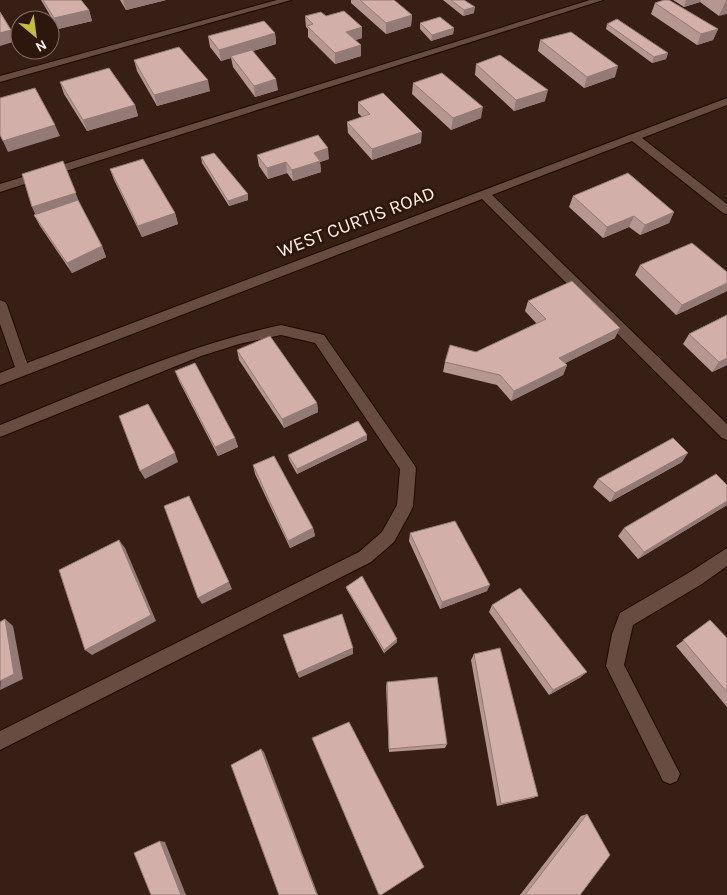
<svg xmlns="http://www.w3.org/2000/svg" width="727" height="895" viewBox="0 0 727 895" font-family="Karla,sans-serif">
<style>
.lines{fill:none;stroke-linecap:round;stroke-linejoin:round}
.minor-casing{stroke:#1e0802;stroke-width:2}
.minor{fill:#684c41;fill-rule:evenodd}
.wall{fill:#b59691}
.shaded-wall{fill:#937a76}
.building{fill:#d2afa9;stroke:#937a76}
.labels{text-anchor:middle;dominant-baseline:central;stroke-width:5;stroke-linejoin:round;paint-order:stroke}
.street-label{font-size:19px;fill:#fdefea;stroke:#2d160c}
</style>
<rect width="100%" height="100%" fill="#381f15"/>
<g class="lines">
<defs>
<path id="minor" d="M277,0H291L0,82V76Z
M590,0H603L0,192V184Z
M727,98V105L642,138L727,204V214L723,213L632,141L492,195L727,424V440L722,438L482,199L0,385V373L15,367L0,324V300L5,302L7,305L27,363Z
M281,325L324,335L413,463L416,468L413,506L411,511L394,542L371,562L0,750V731L359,552L382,532L397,505L400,469L315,343L281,335L239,344L201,356L0,437V425C92,388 184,346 281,325Z
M727,548V566L702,584L633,625L624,665L680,774L677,781L670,784L663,781L606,666L612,634L620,613L690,572Z"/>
</defs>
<!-- minor casing -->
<use href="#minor" class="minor-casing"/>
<!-- minor -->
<use href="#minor" class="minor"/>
</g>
<!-- wall -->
<path class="wall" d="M41,0H81L89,10L92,21L58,29Z
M120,0H166L126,10Z
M351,0H394L412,15L411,26L386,34L351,3Z
M443,0H464L474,13L463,16Z
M673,0H727L719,16L700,2L684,7Z
M655,3L718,29L713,40L697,45L651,14Z
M305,16H326L362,27V38L355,40L361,45V56L335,64L308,37V29L306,27Z
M420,23L454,28L453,34L431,41L420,29Z
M607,24L668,53L666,59L652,63L606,29Z
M275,33L276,44L253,51L278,90L255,97L233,67L231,58L221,61L210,47L208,36Z
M540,40L615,77L584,88L538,51Z
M134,60L210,91L157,106L137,71Z
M476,64L545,101L514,111L475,75Z
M60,82L135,105L138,116L87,131L64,94Z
M413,83L481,118L451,130L412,94Z
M358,102L421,143L372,160L348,133L347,122L362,117L358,113Z
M257,155L329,159L320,162L321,172L293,181L287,173L268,179L259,166Z
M201,157L248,200L229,206L202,163Z
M110,169L175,213L178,224L142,237L114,180Z
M573,196L674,212L669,223L640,235L629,227L603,238L569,207Z
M80,204L102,246L106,257L72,273L40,226L34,215Z
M640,265L727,272V291L676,315L635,275Z
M528,301L615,338L565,363L567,365L563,375L511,401L497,385L443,372L445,362L476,352L537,324L525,311Z
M727,315V365L712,372L683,344L689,334Z
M237,350L317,403L318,412L284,428L239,360Z
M175,371L235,438L238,447L218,456L179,381Z
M367,435V440L297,474L289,460L288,455Z
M682,462L610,502L593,487L598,479Z
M253,465L313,528L315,536L290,548L255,474Z
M727,485V505L638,559L618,536L624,528Z
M410,533L487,591L440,609L409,541Z
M346,587L397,642L384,653L347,590Z
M492,605L581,677L549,695L489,612Z
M710,620L727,638V707L676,646Z
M474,654L538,796L533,798L497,806L471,660Z
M387,682L447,744L445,748L389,752L386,687Z
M587,814L580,895H520L581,816Z"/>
<!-- shaded-wall -->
<path class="shaded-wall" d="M123,0H166L126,10Z
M686,0H701L700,2L684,7Z
M726,1H727V14L719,16Z
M475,7L474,13L463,16L464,10Z
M89,10L92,21L58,29L54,18Z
M412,15L411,26L386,34V23Z
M362,27V38L347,43L346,32Z
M454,28L453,34L431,41L432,35Z
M718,29L713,40L697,45L701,34Z
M11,30L16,41L0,46V33Z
M275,33L276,44L232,57L231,56V58L221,61L219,50Z
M361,45V56L335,64V53Z
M668,53L666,59L652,63L654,57Z
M618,66L615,77L584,88L587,77Z
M276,79L278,90L255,97L254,86Z
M208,80L210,91L157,106L154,95Z
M548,90L545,101L514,111L516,100Z
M135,105L138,116L87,131L83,120Z
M483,107L481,118L451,130L453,118Z
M55,125L60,136L8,152L3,141Z
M422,132L421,143L372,160V149Z
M328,148L329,159L320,162L321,172L293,181L292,170L314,153Z
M63,161L80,204L37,218L32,207Z
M286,162L287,173L268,179L267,168Z
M248,194V200L229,206L228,201Z
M674,212L669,223L640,235L645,225Z
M175,213L178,224L142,237L138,226Z
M634,216L629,227L603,238L607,227Z
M102,246L106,257L72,273L67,263Z
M727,283V291L676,315L682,305Z
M620,328L615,338L556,368L559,358Z
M727,358V365L712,372L719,362Z
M567,365L563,375L511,401L514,391Z
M317,403L318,412L284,428L282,419Z
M367,435V440L297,474V469Z
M235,438L238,447L218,456L215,447Z
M175,453L178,462L145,479L140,471Z
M688,453L682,462L610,502L615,493Z
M727,501V505L638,559L644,552Z
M313,528L315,536L290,548L288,541Z
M119,540L125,548L156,621L92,655L85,650Z
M229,582L232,589L202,604L198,598Z
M490,585L487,591L440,609L442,602Z
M5,619L13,626L23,679L0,690Z
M397,639V642L384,653V650Z
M353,648V654L299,678L297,673Z
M587,672L581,677L549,695L553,690Z
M261,749L264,752L318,895H317Z
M160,841L165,842L186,895H181Z"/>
<!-- building -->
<path class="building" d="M43,0H81L89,10L54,18Z
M360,0H394L412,15L386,23Z
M451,0H464L475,7L464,10Z
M664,0H669L718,29L701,34L655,3Z
M344,11L362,27L346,32L361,45L335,53L307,26L313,24L305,16L321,12L326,16Z
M0,12L11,30L0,33Z
M440,17L454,28L432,35L420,23Z
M617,19L668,53L654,57L607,24Z
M264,21L275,33L219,50L208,36Z
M571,32L618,66L587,77L540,40Z
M179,47L208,80L154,95L134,60Z
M252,50L276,79L254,86L231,56Z
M500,55L548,90L516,100L476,64Z
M109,68L135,105L83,120L60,82Z
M442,73L483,107L453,118L413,83Z
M35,88L55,125L3,141L0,135V98Z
M383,93L422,132L372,149L347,122L370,114L358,102Z
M318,135L328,148L314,153L320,161L292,170L286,162L267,168L257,155Z
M214,153L248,194L228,201L201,157Z
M143,159L175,213L138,226L110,169Z
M63,161L76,193L32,207L22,174Z
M628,173L674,212L645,225L634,216L607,227L573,196Z
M78,200L102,246L67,263L34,215Z
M692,243L727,272V283L682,305L640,265Z
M572,281L620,328L559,358L567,365L514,391L500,375L445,362L450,345L476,352L546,319L528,301Z
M727,315V358L719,362L689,334Z
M270,336L317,403L282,419L237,350Z
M195,363L235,438L215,447L175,371Z
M148,404L175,453L140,471L119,416Z
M358,421L367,435L297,469L288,455Z
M673,438L688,453L615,493L598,479Z
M274,456L313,528L288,541L253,465Z
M716,474L727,485V501L644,552L624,528Z
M189,496L229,582L198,598L164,506Z
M455,521L490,585L442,602L410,533Z
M119,540L151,615L85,650L59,570Z
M362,576L397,639L384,650L346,587Z
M520,588L587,672L553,690L492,605Z
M342,614L353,648L297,673L283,635Z
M5,619L14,674L0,681V622Z
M710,620L727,638V692L683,640Z
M500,648L538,796L501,804L474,654Z
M437,677L447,744L389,749L387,682Z
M349,722L424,867L381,895H379L312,738Z
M261,749L317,895H279L231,765Z
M587,814L610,855L580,895H525Z
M160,841L181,895H151L134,853Z"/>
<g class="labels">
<!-- street labels -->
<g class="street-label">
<text transform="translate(356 222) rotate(-21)">WEST CURTIS ROAD</text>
</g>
</g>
<!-- north arrow -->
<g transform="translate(35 35) rotate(151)"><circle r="24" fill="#2d160c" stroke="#806d65"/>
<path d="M0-4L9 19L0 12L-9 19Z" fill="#c5bc3d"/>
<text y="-8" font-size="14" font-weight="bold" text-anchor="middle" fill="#fdefea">N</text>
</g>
</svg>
